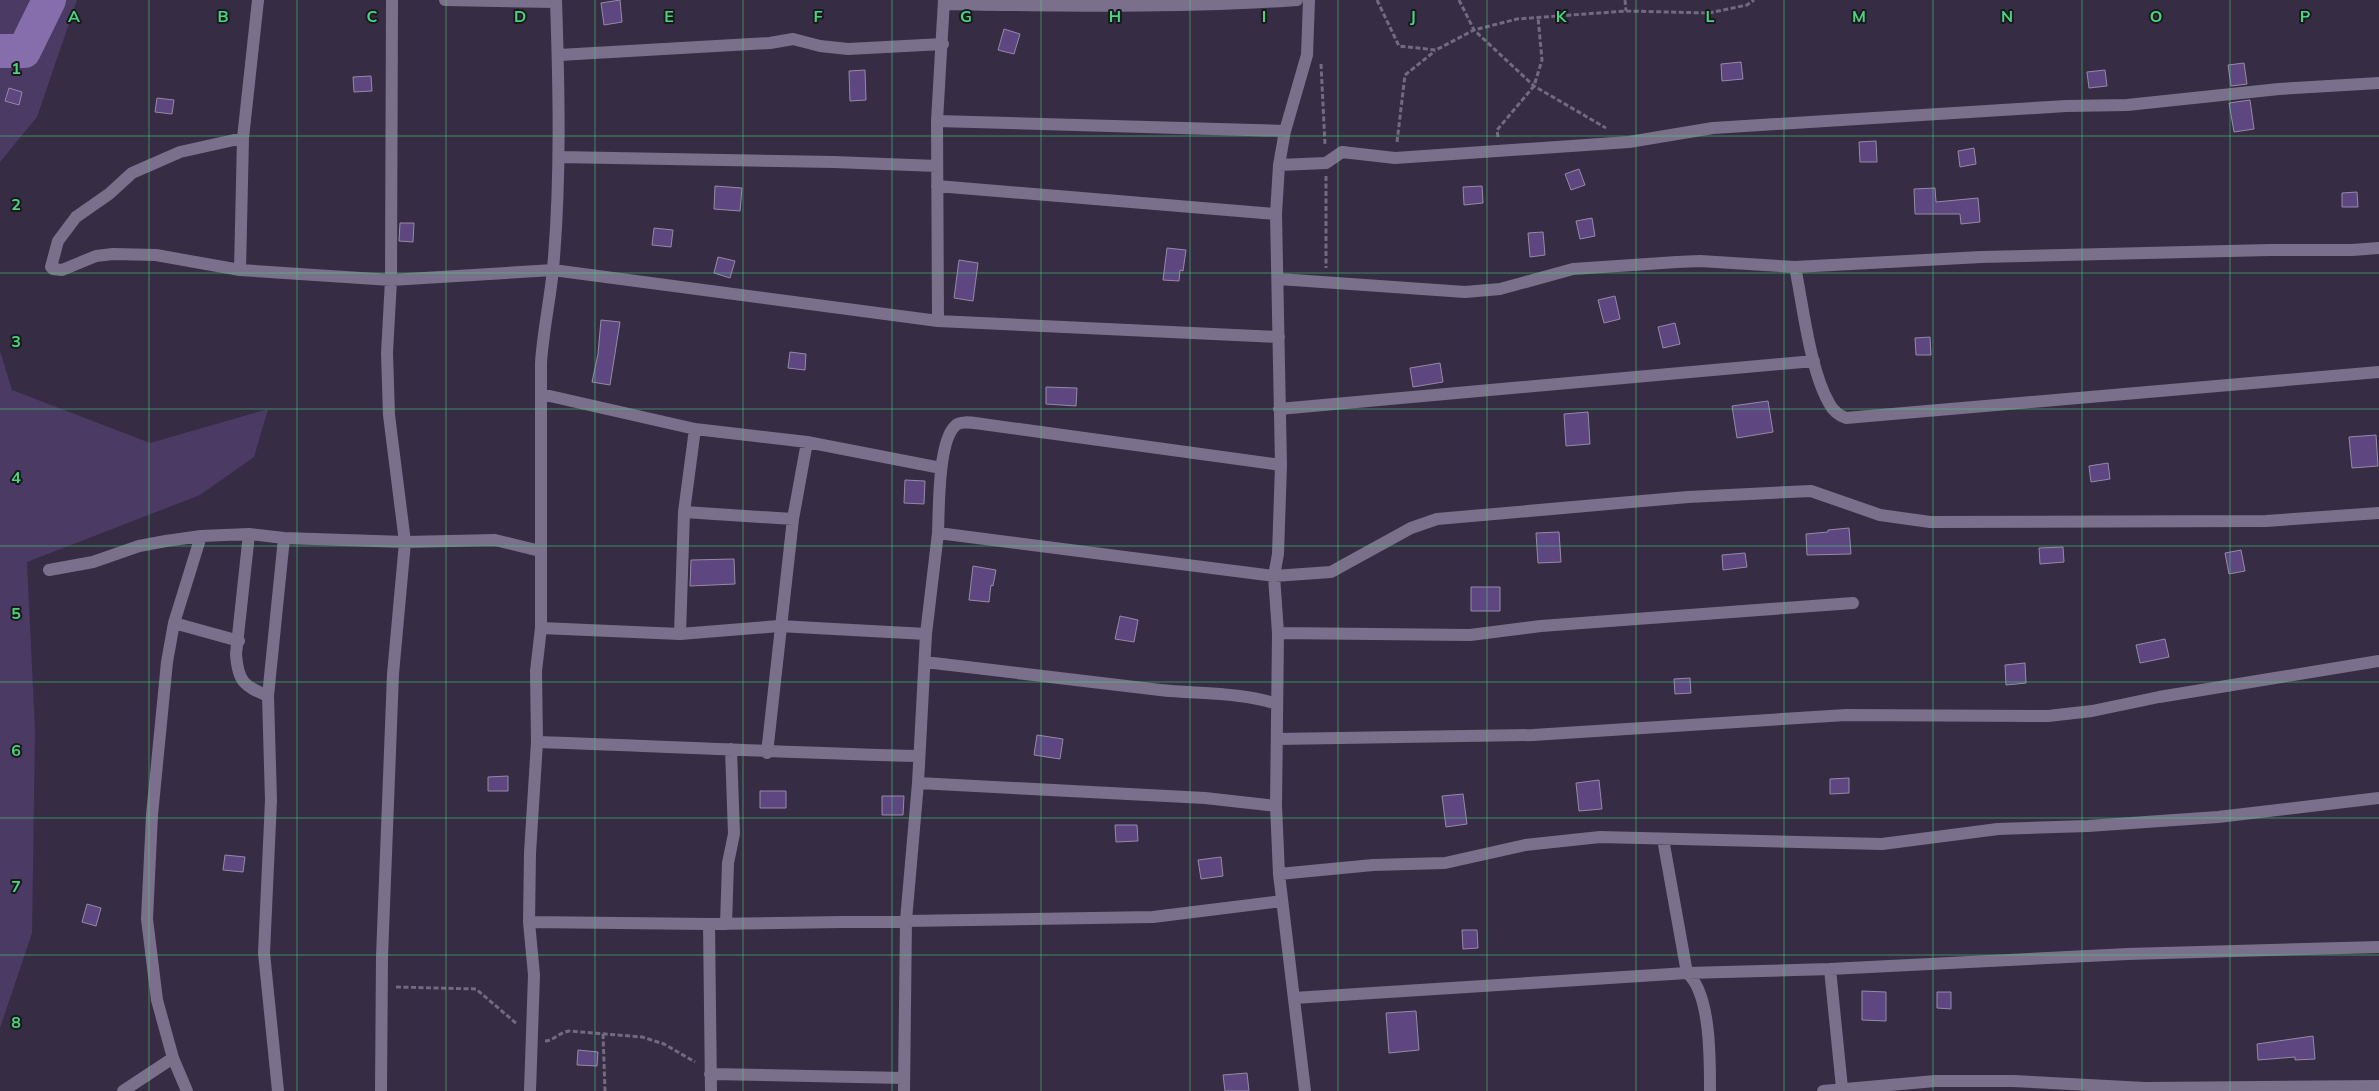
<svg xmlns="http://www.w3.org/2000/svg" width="2379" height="1091" viewBox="0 0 2379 1091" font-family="Mulish,sans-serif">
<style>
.green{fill:#4b3a63}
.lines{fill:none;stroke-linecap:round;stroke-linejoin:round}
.river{stroke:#866eac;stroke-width:34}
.building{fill:#5e4781;stroke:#948aa5}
.path{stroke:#726a7e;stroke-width:3;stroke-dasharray:5 2.5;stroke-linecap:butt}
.minor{stroke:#7a708b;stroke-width:12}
.grid{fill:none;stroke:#45d77a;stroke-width:1;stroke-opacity:0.55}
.grid-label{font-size:16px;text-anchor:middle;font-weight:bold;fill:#45d77a;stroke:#1c1822;stroke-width:4;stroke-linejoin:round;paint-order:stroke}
</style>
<rect width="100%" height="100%" fill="#362d44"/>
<!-- green -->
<path class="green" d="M0,0H77L37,117L0,162Z
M0,351L12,390L150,443L268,409L254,457L200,495L27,562L35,731L32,933L0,1028Z"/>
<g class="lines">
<!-- river -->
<path class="river" d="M0,51H24L49,0"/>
</g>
<!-- building -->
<path class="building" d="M620,0L622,22L604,25L601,3Z
M1004,29L1020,34L1014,54L998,50Z
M1741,62L1743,79L1722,81L1721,64Z
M2244,63L2247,84L2231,86L2228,65Z
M865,70L866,100L850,101L849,71Z
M2105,70L2107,86L2089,88L2087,72Z
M371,76L372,91L354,92L353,77Z
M9,88L22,92L19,105L5,101Z
M157,98L174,100L172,114L155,112Z
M2250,100L2254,129L2234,132L2229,103Z
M1876,141L1877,162H1860L1859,142Z
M1974,148L1976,164L1960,167L1958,151Z
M1579,169L1585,185L1571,190L1565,174Z
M715,186L742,188L740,211L714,209Z
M1482,186L1483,203L1464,205L1463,187Z
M1935,188L1936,202L1978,198L1980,222L1961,224L1960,214H1915L1914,189Z
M2357,192L2358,207H2342V193Z
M1592,218L1595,236L1580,239L1576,221Z
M400,223H414L413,242L399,241Z
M654,228L673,230L671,247L652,245Z
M1543,232L1545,255L1530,257L1528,233Z
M1167,248L1186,250L1183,271L1180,270L1179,281L1163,280Z
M718,257L735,261L730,278L714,273Z
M959,260L978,263L973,301L954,298Z
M1615,296L1620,319L1604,323L1598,300Z
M601,320L620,322L610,385L592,382L598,354Z
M1675,323L1680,344L1663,348L1658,327Z
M1930,337L1931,355H1916L1915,338Z
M790,352L806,354L805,370L788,368Z
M1440,363L1443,382L1413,387L1410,368Z
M1046,387L1077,388L1076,406L1046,404Z
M1768,401L1773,432L1737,438L1732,406Z
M1588,412L1590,444L1566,446L1564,414Z
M2376,435L2378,466L2352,468L2349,437Z
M2108,463L2110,479L2091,482L2089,466Z
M905,480L925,481L924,504L904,503Z
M1849,528L1851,554L1807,555L1806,534L1828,532V530Z
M1559,532L1561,562L1538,563L1536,533Z
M2063,547L2064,562L2040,564L2039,548Z
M2241,550L2245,571L2229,574L2225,553Z
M1745,553L1747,567L1723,570L1722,555Z
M734,559L735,584L690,586L691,560Z
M973,566L996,570L993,586L991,585L989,602L969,600Z
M1471,587H1500V611H1471Z
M1120,616L1138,620L1134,642L1115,639Z
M2165,639L2169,657L2140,663L2136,645Z
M2025,663L2026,683L2006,685L2005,665Z
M1690,678L1691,693L1675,694L1674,679Z
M1037,735L1063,739L1060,759L1034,755Z
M508,776V791H488V777Z
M1849,778V793L1830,794V779Z
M1599,780L1602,809L1579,811L1576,783Z
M760,791H786V808H760Z
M1463,794L1467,824L1446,827L1442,796Z
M882,796H904L903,815H882Z
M1115,825H1137L1138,841L1116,842Z
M225,855L245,857L243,872L223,870Z
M1221,857L1223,876L1201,879L1198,860Z
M87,904L101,908L96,926L82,922Z
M1462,930H1477L1478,948L1463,949Z
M1862,991L1886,992V1021L1862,1020Z
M1937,992H1951V1009L1937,1008Z
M1416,1011L1419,1050L1389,1053L1386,1013Z
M2313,1036L2315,1059L2295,1060V1057L2258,1060L2257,1044Z
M578,1050L598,1052L597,1066L577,1065Z
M1247,1073L1249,1091H1225L1223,1075Z"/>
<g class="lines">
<!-- path -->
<path class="path" d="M1377,0L1399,46L1436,50L1474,30L1517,19L1626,11L1709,13L1747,5L1754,0
M1459,0L1474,30L1534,86L1606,128
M1625,0L1626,11
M1321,64L1325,145
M1498,137L1497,130L1534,86L1542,60L1538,17
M1397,142L1405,75L1435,51
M1326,176V268
M396,987L476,989L517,1024
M603,1034L605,1091
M545,1041C553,1041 558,1033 569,1031L642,1037L664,1044L695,1062"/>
<!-- minor -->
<path class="minor" d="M445,0L556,2
M944,4C1061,6 1180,8 1297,0
M559,55L770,43L793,39L820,46L848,49L943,44
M937,121L1285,131
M243,138L180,152L132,173L109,194L76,217L58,241L51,267L53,269L62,270L96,256L113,254L156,255L240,270L391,280L553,270L938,321L1279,337
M559,157L834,162L937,166
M1279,165L1326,163L1342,152L1395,158L1629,142L1713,128L2066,106L2127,105L2279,89L2379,83
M937,186L1276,214
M1795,267C1803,306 1810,370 1829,403C1833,411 1838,415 1846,418L2379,372
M240,270L243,138L258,0
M1279,279L1465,292L1500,289L1573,269L1677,262L1700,261L1795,267L1981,257L2270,250H2352L2379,248
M938,321L937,121L944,0
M541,394L695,429L807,442L941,468
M1279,409L1814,361
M684,512L793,519
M938,533C939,509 938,442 955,426C960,420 974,423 982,424L1281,465
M249,534L236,654C238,682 244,686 268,696
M49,570L93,562L139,546L166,541L201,536L249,534L284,538L405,542L495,540L540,551
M174,623L239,641
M541,628L680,634L779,626L926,634
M1278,633L1470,635L1541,626L1853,603
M680,634L684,512L695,429
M925,662C1004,671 1082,681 1160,690C1198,694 1241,692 1277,704
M1277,739L1533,735L1846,715L2048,716L2092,711L2159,697L2379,661
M537,742C664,746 792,753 919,756
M767,753L793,519L807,442
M918,783L1205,798L1276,806
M1663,839L1687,973C1711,993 1710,1061 1710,1091
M1279,874L1373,865L1445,863L1525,845L1600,837L1882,844L1998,829L2088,826L2218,817L2379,798
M529,922L709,924L1153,917L1282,901
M709,924L711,1091
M726,924L728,863L734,834L731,749
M1830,969L1842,1088
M1294,998L1687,973L1830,969L2128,954L2379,947
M710,1074L904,1078
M123,1091L173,1058
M187,1091L173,1058L157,1000L147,919L152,815L167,662L174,623L201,536
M278,1091L264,953L271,800L268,696L284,538
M381,1091L382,957L393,674L405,542L389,415L387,353L391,280L392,0
M530,1091L534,975L529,922L530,853L537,742L536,671L541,628V363C543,331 550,301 553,269C561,179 559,90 556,0
M904,1091L906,920L918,783L926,634L938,533L1274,576L1331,572L1411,528L1437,519L1688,497L1811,491L1880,515L1930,522L2266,521L2379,513
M1305,1091L1279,874L1276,806L1278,633L1274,576L1278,554L1281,465L1276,214L1279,165L1285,131L1307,55L1309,0
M1823,1091L1935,1081H2013L2145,1088L2379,1086"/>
</g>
<!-- grid -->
<path class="grid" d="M149,0V1091M297,0V1091M446,0V1091M595,0V1091M743,0V1091M892,0V1091M1041,0V1091M1190,0V1091M1338,0V1091M1487,0V1091M1636,0V1091M1784,0V1091M1933,0V1091M2082,0V1091M2230,0V1091M0,136H2379M0,273H2379M0,409H2379M0,546H2379M0,682H2379M0,818H2379M0,955H2379"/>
<g class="grid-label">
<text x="74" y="22">A</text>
<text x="223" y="22">B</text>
<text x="372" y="22">C</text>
<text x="520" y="22">D</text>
<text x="669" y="22">E</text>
<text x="818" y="22">F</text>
<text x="966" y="22">G</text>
<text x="1115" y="22">H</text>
<text x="1264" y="22">I</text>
<text x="1413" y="22">J</text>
<text x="1561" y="22">K</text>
<text x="1710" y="22">L</text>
<text x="1859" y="22">M</text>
<text x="2007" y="22">N</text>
<text x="2156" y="22">O</text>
<text x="2305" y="22">P</text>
<text x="16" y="74">1</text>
<text x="16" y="210">2</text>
<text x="16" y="347">3</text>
<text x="16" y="483">4</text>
<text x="16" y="619">5</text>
<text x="16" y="756">6</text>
<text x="16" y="892">7</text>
<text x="16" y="1028">8</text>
</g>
</svg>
